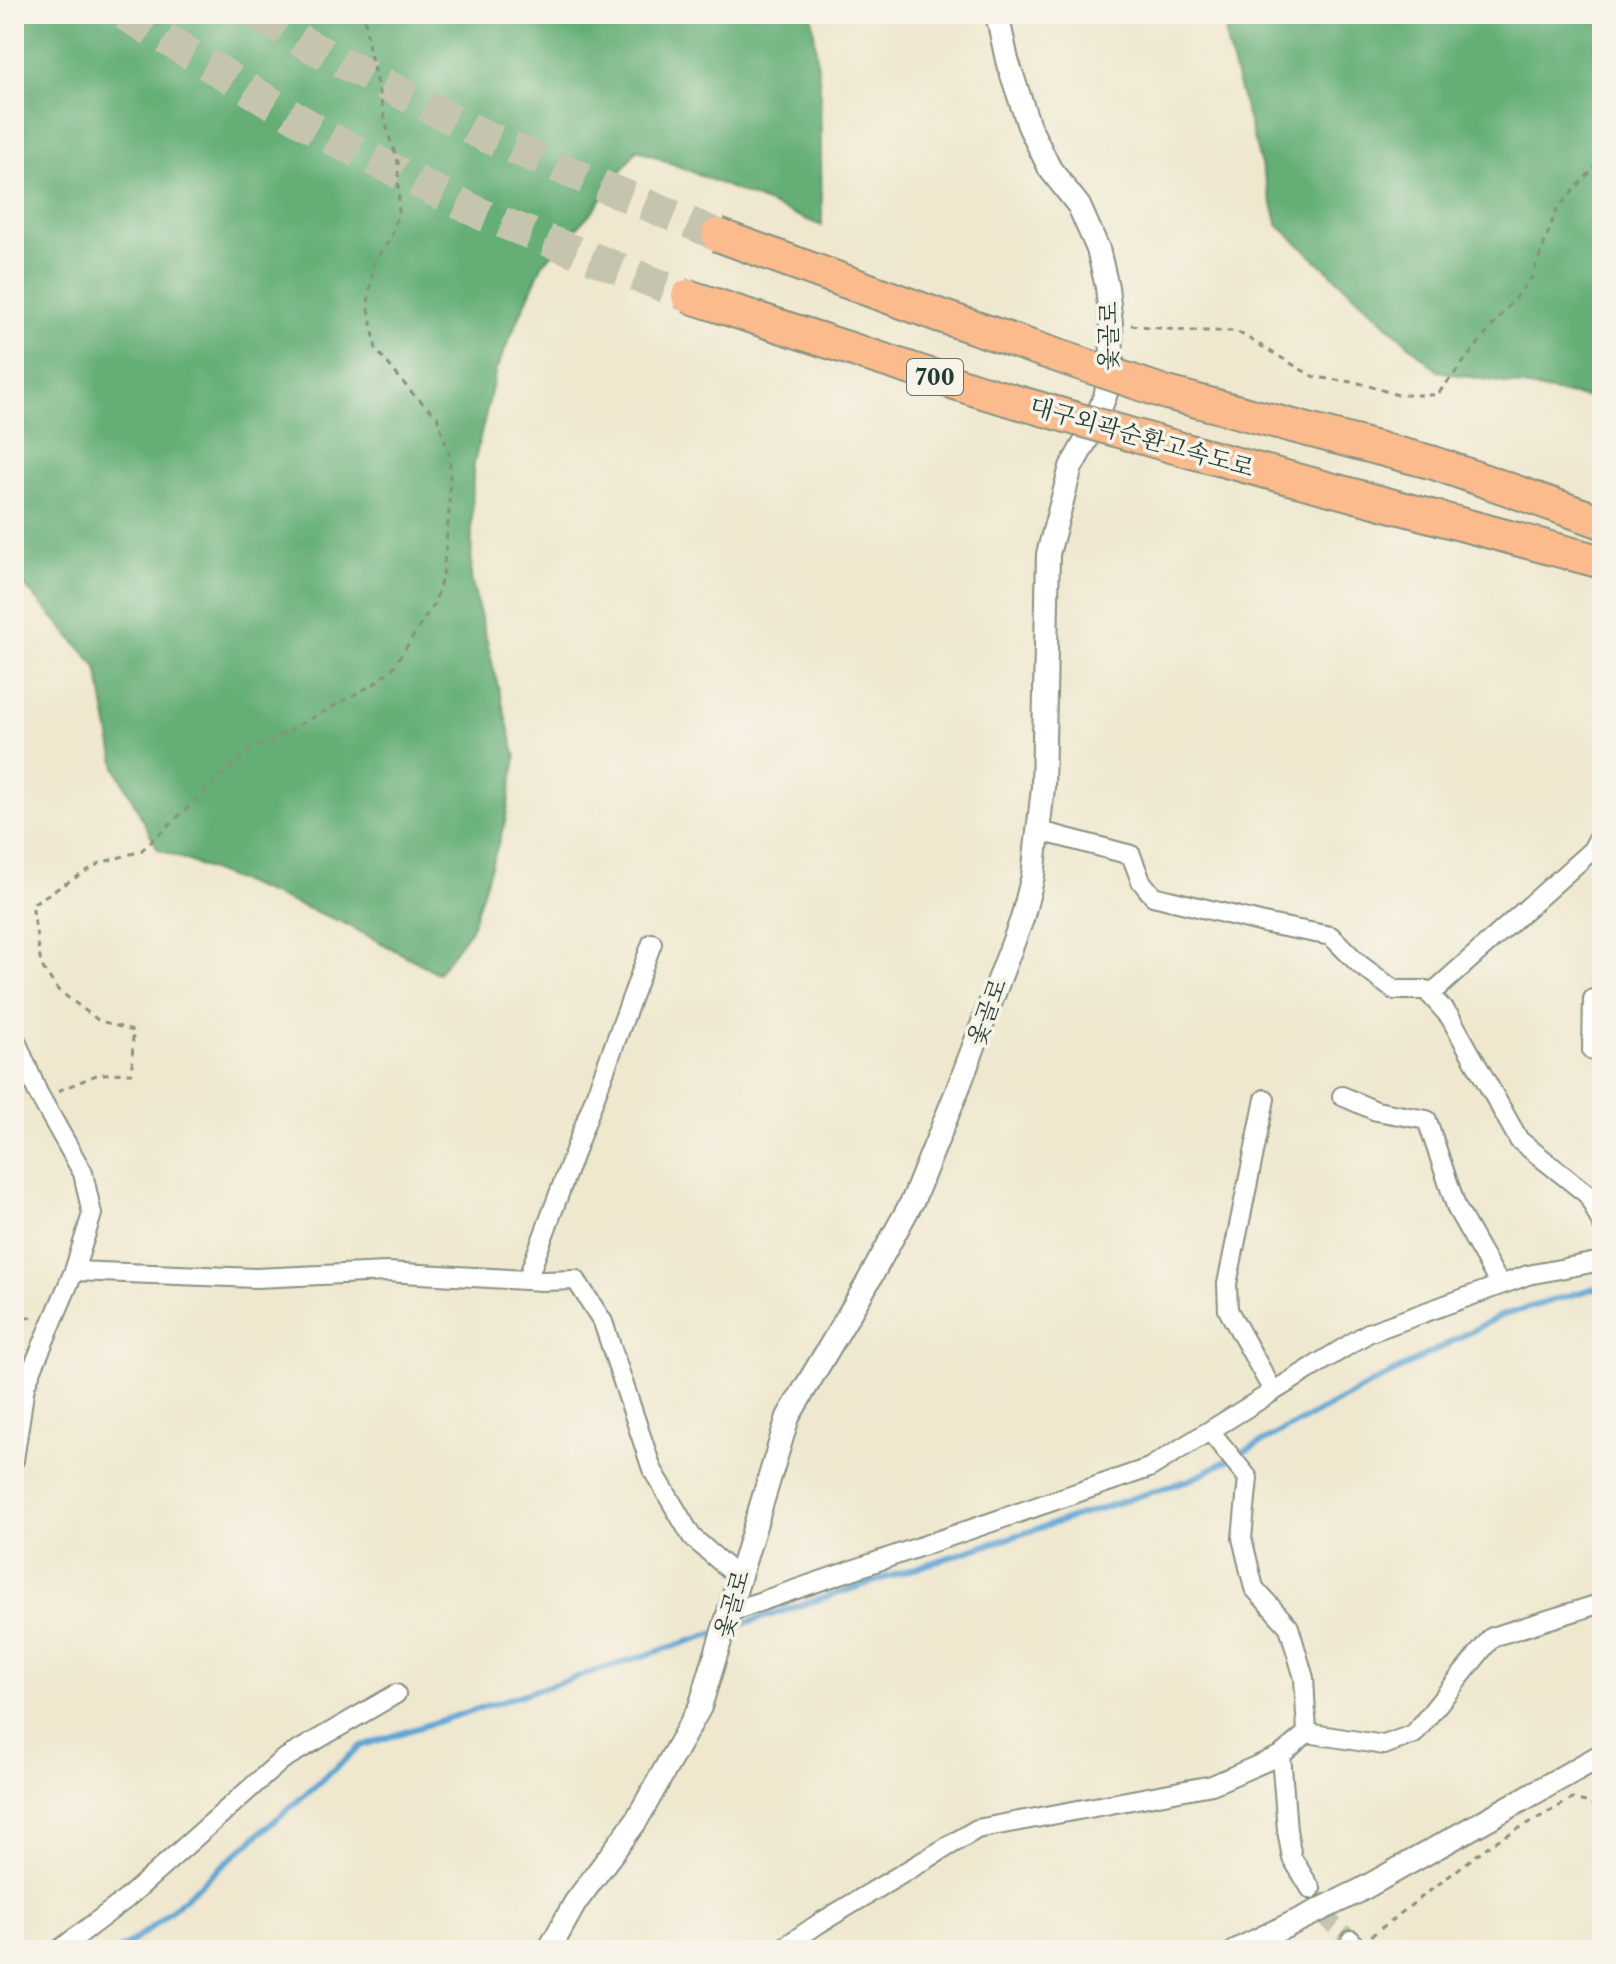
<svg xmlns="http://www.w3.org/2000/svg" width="1616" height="1964" viewBox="0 0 1616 1964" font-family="'Libre Caslon Text','Noto Serif KR',serif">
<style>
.forest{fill:#65af77;stroke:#427656;stroke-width:2}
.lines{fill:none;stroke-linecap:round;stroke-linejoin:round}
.stream{stroke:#5da5d4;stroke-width:6}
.minor-tunnel{stroke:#c5c5af;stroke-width:18;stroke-dasharray:18 9;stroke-linecap:butt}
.motorway-tunnel{stroke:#c5c5af;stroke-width:32;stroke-dasharray:32 16;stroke-linecap:butt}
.minor-casing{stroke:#879281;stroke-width:22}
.tertiary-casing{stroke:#879281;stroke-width:26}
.motorway-casing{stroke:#879281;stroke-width:36}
.path{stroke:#879281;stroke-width:3;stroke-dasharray:6 6;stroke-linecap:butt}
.minor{stroke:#fff;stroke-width:18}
.tertiary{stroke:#fff;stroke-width:22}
.motorway{stroke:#fbbb8d;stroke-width:32}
.motorway-bridge-casing{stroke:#879281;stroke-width:36;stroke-linecap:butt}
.motorway-bridge{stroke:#fbbb8d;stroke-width:32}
.labels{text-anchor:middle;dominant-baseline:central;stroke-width:7;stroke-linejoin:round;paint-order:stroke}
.shield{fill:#f7f3e8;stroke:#60746a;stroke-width:2}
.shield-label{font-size:22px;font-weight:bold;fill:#1f3d34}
.street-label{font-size:24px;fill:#1f3d34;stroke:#f7f3e8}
</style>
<rect width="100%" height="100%" fill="#f7f3e8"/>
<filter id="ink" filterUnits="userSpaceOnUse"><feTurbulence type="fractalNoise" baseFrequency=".0125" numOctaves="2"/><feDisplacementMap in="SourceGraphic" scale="16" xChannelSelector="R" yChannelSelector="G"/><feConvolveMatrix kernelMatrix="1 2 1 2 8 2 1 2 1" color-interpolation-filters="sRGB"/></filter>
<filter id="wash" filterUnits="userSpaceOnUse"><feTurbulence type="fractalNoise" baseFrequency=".006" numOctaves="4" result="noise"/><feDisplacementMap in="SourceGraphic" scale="32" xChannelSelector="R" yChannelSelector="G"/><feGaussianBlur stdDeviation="1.8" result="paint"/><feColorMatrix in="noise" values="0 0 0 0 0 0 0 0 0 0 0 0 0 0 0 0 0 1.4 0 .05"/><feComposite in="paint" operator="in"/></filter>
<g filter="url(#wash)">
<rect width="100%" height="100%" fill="#efe7ce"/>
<!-- forest -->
<path class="forest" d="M14,14H812L820,88L822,226L637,149L595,208L542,265L496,370L473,468L471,578L516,758L505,822L471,929L438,973L344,923L158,849L116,768L97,667L14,573Z
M1223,14H1602V400L1438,371L1278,225L1228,48Z"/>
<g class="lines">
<!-- stream -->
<path class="stream" d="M730,1628L1192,1479L1500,1316L1602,1286
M119,1950L147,1931L361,1746L715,1633"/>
</g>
</g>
<g filter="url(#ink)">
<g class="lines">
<!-- minor-tunnel -->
<path class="minor-tunnel" d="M1311,1889L1329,1921L1351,1940"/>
<!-- motorway-tunnel -->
<path class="motorway-tunnel" d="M124,14L328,137L483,215L688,296
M257,14L306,44L487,137L718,235"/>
<defs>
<path id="minor" d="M1040,831L1131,855L1141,881L1153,896L1268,924L1331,936L1359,964L1394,990H1426L1450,1017L1519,1140L1588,1195L1602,1224
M1430,995L1592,850L1602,831
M1593,999L1592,1050L1602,1054
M14,1036L38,1093L83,1173L92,1214L74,1271L25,1386L14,1460
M1342,1096L1376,1111L1427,1120L1457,1209L1500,1285
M1265,1099L1227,1284L1228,1310L1273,1391
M74,1271L256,1278L386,1272L543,1281L576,1280L603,1322L652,1469L692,1537L739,1578
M527,1280L652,943
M1210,1431L1248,1478L1242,1538L1254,1588L1289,1627L1304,1678L1307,1733
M730,1612L1149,1468L1368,1333L1528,1275L1602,1261
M1281,1755L1287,1830L1292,1858L1311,1889
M1351,1940L1356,1950
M59,1950L126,1899L282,1760L396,1694
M780,1950L818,1924L977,1829L1212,1785L1281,1755L1307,1733L1384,1745L1414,1734L1492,1637L1602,1603"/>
<path id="tertiary" d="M549,1950L575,1903L636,1821L700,1707L788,1417L864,1289L913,1200L959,1086L1022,919L1033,876L1043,788L1048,554L1071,467L1093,428L1106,393L1112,361L1111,324L1107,287L1098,249L1079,206L1050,169L1029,126L1007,60L997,14
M1237,1950L1359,1891L1602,1755"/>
<path id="motorway" d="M1167,393L1434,463L1602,522
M1185,450L1602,562"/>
</defs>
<!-- minor casing -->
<use href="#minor" class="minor-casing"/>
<!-- tertiary casing -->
<use href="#tertiary" class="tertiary-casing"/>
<!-- motorway casing -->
<use href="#motorway" class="motorway-casing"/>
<!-- path -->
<path class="path" d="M1131,325L1187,331H1236L1314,377L1359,383L1398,395H1437L1532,277L1557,209L1602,159
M58,1091L99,1074L132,1073L133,1031L98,1020L58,990L41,965L32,904L100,863L141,851L244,755L374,684L393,668L435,602L443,574L449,513L450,457L437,416L411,392L376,349L368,303L374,262L391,238L399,209L398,162L389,136L369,49L364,14
M14,1316L33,1318
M1371,1936L1491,1844L1572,1799L1590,1803L1602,1811"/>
<!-- minor -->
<use href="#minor" class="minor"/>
<!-- tertiary -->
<use href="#tertiary" class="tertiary"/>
<!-- motorway -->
<use href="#motorway" class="motorway"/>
<defs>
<path id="motorway-bridge" d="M718,235L938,315L1167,393
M688,296L979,391L1185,450"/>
</defs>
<!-- motorway-bridge casing -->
<use href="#motorway-bridge" class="motorway-bridge-casing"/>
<!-- motorway-bridge -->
<use href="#motorway-bridge" class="motorway-bridge"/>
</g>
</g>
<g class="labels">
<!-- shield labels -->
<rect class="shield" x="907" y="359" width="56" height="36" rx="6"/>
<g class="shield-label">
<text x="935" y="377">700</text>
</g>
<!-- street labels -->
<g class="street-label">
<text transform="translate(1108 336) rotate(-90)">옻골로</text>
<text transform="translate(1142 437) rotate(16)">대구외곽순환고속도로</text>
<text transform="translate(987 1012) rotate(-70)">옻골로</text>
<text transform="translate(732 1604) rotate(-74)">옻골로</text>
</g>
</g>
<!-- margin -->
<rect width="1616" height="1964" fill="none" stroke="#f7f3e8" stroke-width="48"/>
</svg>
